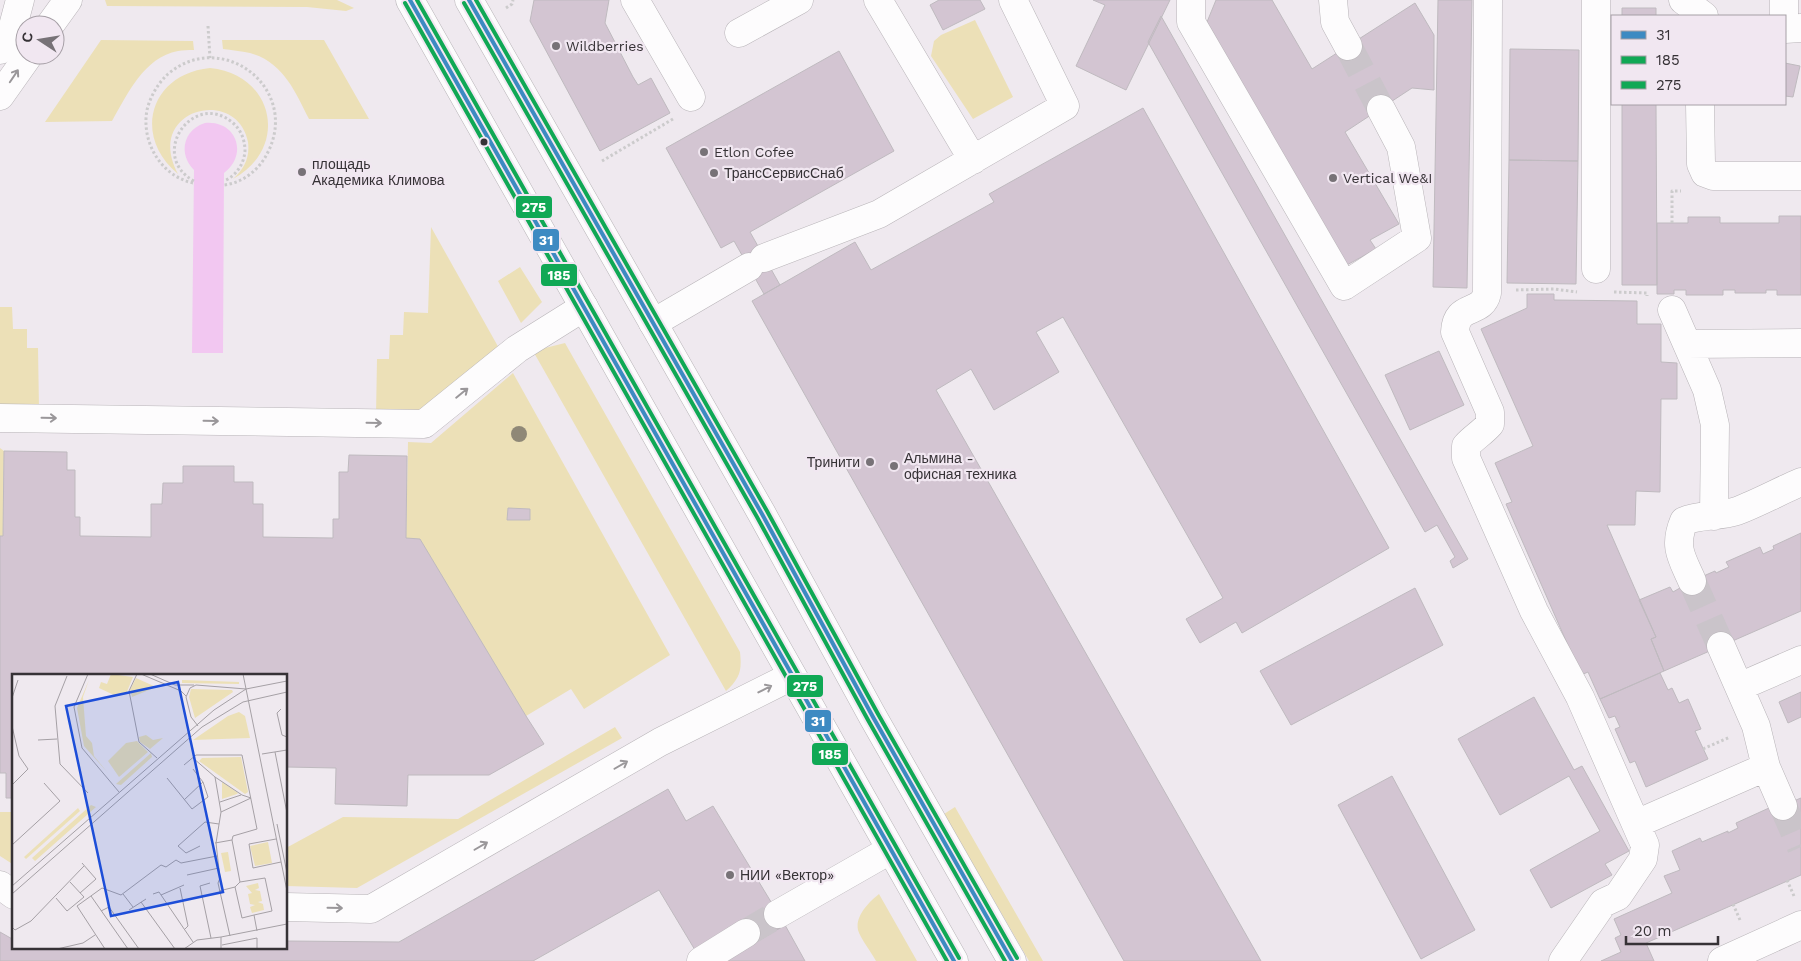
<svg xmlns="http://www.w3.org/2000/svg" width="1801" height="961" viewBox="0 0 1801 961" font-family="'Work Sans',sans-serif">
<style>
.green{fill:#ece0b7}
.water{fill:#f2c7f1}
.building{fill:#d3c5d2;stroke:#bfbabf}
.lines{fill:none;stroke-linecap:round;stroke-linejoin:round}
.minor-tunnel{stroke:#cac4ca;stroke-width:28;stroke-dasharray:28 14;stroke-linecap:butt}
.minor-casing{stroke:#b8b4b8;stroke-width:29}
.major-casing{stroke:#b8b4b8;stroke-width:29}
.path{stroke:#cccbcc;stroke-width:3;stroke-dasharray:2.5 2.5;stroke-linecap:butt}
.minor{stroke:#fdfcfd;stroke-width:28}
.major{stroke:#fdfcfd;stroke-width:28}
.bus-1-casing{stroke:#f1e7f1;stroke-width:8}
.bus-2-casing{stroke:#f1e7f1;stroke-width:8}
.bus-3-casing{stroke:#f1e7f1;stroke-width:8}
.bus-1{stroke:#3d8ac2;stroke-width:4}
.bus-2{stroke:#10a855;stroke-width:4}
.bus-3{stroke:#10a855;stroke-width:4}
.tree{fill:#8f8877}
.oneway{stroke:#9a979a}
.poi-dot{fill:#777277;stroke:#f1e7f1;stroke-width:2}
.bus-dot{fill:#363236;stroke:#f1e7f1;stroke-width:2}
.labels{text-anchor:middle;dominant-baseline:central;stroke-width:4.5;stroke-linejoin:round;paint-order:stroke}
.poi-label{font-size:14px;fill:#363236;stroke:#f1e7f1;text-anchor:start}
.inset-road{fill:none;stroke:#a5a0a5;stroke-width:1}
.view{fill:#1d4ed8;fill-opacity:0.15;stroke:#1d4ed8;stroke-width:2.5}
.inset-edge{fill:none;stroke:#363236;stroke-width:2.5}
.line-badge{stroke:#f1e7f1;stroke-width:2}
.badge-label{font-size:14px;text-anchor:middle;font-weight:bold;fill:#fff}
</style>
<rect width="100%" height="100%" fill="#efe9ef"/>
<!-- green -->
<path class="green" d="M105,0H337L354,8L346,11L307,7L107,6Z
M975,20L1013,97L973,119L931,56L934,41L941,35Z
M101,40L193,41L194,50C188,50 183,50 178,51C144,57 127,95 112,121L45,122Z
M222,40H324L369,119H309C295,91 283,62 250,53C241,51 231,50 223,49Z
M210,68C274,74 290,148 233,179C244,169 250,158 248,142C237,85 143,109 178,174C132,136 150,74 210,68Z
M431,227L500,350L419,416L376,415L377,359H389L390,335H403L404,312L428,313Z
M520,267L542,302L521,323L498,281Z
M0,307H12L13,329H27V348H38L39,409H0Z
M565,343L740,652C742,671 740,678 726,691L533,351Z
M513,373L670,655L584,709L571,689L526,716L406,538L408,442L431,443Z
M0,448L4,451L3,536H0Z
M615,727L622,738L357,888L286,886V848L343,817L458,819Z
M955,807L1043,961H1029L944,814Z
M0,812H14V865L0,856Z
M879,894L917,961H876C872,953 860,938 858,930C855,916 869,902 879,894Z"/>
<!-- water -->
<path class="water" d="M205,123C236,120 249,154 224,173L223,353H192L194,170C178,154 183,130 205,123Z"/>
<!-- building -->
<path class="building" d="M534,0H609L605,23L633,77L638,85L651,78L670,113L600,151L530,21Z
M939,0H980L985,9L943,30L930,5Z
M1093,0H1170L1126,90L1076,66L1105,5Z
M1216,0H1272L1312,69L1415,3L1434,35V90L1412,88L1345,132L1399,224L1370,240L1376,249L1345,266L1207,22Z
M1438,0H1472L1467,288L1433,287Z
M1622,8H1656V16H1622Z
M1161,16L1468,559L1453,568L1450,561L1455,557L1437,525L1425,532L1148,42Z
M1510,49L1579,50L1578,161L1509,160Z
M839,51L894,151L750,232L780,285L764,294L734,241L721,248L666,148Z
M1785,63L1800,66L1793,97L1785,96Z
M1622,104H1656L1657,285H1622Z
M1143,108L1389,548L1242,633L1236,622L1200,643L1186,619L1223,598L1063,317L1036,332L1059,372L994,410L971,369L936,390L1261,961H1124L752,301L855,242L871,270L994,202L989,194Z
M1509,160L1578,161L1576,284L1507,283Z
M1779,216H1801V295H1777V290H1766V293H1735V290H1723V295H1686V290H1674V294H1657V223H1688V217H1720V223H1779Z
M1527,294H1554V300L1637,301V324H1661V362L1677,363V399H1661L1660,492L1636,491L1635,525H1607L1656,637L1651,639L1664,671L1600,699L1588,672L1581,675L1506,504L1512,502L1495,463L1533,446L1481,329L1527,308Z
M1439,351L1464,405L1410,430L1385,375Z
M4,451L67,452V470H75V517H80V536L151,537V504H162L163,483H183V466H234V482H253V504H263V537L333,538V519H339V472H348L349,455L407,456L406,538L420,539L526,716L544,744L489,775H408L407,806L335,804L336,768L286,767V675H14V798H6V773H0V536H3Z
M508,508L530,509V520H507Z
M1801,533V611L1664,671L1651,639L1656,637L1639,600L1670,587L1673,592L1692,581L1715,571L1716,573L1729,567L1726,562L1760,547L1763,554L1774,549L1773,546Z
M1415,588L1443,645L1291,725L1260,671Z
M1660,673L1668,690L1672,688L1679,703L1688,699L1701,729L1695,731L1708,759L1646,787L1635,761L1630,763L1615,729L1620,727L1615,716L1609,718L1600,699Z
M1801,692V717L1788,723L1779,702Z
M1534,697L1574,770L1582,766L1629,851L1605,864L1612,875L1551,908L1530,870L1600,831L1569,776L1500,815L1458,739Z
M1392,776L1475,930L1421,959L1338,805Z
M668,789L686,821L713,806L785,925L753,944L695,950L659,890L533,961H0V932L14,940V947H286V941L399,942Z
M1801,798V875L1646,943L1654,961H1601L1621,952L1615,938L1621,935L1614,919L1672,893L1664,876L1680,870L1672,851L1700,838L1702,842L1728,831V833L1738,828L1736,823L1769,808L1772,814L1783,810L1781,806Z
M785,925L805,961H722L753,944Z"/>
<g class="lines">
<!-- minor-tunnel -->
<path class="minor-tunnel" d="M1348,46L1381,109
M1692,581L1721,646
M1783,806L1801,847
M746,933L778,914"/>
<defs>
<path id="minor" d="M635,0L691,97
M878,0L973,160
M1191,0V22L1344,286L1417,238L1401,147L1381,109
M1333,0L1335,22L1348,46
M1488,0L1487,293C1482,316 1456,302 1455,332L1490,412V424C1482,433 1473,438 1466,446V458L1534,611L1580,697L1645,845L1643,859L1618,896L1603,903L1563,961
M1596,0V269
M1683,0L1704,16
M1784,0V16
M1785,29L1801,28
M739,33L799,0
M0,50L12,30L20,0
M1700,104L1701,164L1705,173L1713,176H1801
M764,258L879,214L1065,106L1013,0
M1672,310L1707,390L1715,425L1714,516
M653,323L749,267
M1687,344L1801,343
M0,418L424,424L517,349L584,307
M1692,581C1682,558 1673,547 1684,521C1700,514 1719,517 1737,511C1758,503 1780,491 1801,482
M1721,646L1756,726L1766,767L1783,806
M1739,687L1801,660
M1636,824L1766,767
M0,885L14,895
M286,907L371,909L660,742L792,676
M778,914L890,850
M701,961L746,933
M1722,961L1801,925"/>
<path id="major" d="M410,0L954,961
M469,0L762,514L873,717L1012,961
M50,25L68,0
M0,96L29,55"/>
</defs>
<!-- minor casing -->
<use href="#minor" class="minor-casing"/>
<!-- major casing -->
<use href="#major" class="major-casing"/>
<!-- path -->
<path class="path" d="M506,8L512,4L513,0
M208,26L210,58
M602,161L673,119
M194,181C147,155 194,89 233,123C241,130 245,140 245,151C244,164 236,176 224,181
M193,183C161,176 141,142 147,110C150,97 158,83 168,74C222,28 300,88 268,152C260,169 243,183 224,185
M1672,223V191H1681
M1516,290L1554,289L1577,292
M1614,292L1647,293V296
M1703,749L1730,737
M1787,880L1794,896
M1733,904L1740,920"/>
<!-- minor -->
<use href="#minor" class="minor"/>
<!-- major -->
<use href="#major" class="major"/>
<defs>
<path id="bus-1" d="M410,0L954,961
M469,0L762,514L873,717L1012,961"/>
<path id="bus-2" d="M405,3L947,961
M464,3L757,517L868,720L1005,961"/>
<path id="bus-3" d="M417,0L959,958
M476,0L767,511L878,714L1017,958"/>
</defs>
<!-- bus-1 casing -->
<use href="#bus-1" class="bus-1-casing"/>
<!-- bus-2 casing -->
<use href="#bus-2" class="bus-2-casing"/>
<!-- bus-3 casing -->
<use href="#bus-3" class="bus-3-casing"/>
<!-- bus-1 -->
<use href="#bus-1" class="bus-1"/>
<!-- bus-2 -->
<use href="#bus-2" class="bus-2"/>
<!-- bus-3 -->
<use href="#bus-3" class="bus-3"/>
</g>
<!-- trees -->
<circle class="tree" cx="519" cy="434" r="8"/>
<!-- one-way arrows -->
<defs><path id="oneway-shaft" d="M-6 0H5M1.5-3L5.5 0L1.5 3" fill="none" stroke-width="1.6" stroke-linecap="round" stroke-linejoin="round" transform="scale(1.25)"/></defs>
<g class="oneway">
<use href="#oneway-shaft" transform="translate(14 76) rotate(-56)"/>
<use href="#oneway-shaft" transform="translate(462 393) rotate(-39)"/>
<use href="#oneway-shaft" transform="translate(49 418) rotate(1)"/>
<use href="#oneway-shaft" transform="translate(211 421) rotate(1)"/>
<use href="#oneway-shaft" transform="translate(374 423) rotate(1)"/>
<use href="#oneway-shaft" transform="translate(765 689) rotate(-27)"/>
<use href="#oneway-shaft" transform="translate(621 765) rotate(-30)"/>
<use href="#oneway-shaft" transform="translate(481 846) rotate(-30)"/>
<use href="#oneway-shaft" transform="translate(335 908) rotate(1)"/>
</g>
<!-- markers -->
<g class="poi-dot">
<circle cx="556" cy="46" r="5"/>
<circle cx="704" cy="152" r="5"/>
<circle cx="302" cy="172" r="5"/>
<circle cx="714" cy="173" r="5"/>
<circle cx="1333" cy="178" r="5"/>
<circle cx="870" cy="462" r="5"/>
<circle cx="894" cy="466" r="5"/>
<circle cx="730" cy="875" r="5"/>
</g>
<circle class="bus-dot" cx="484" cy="142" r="4.5"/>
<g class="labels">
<!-- poi labels -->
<g class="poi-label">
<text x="566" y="46">Wildberries</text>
<text x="714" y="152">Etlon Cofee</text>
<text x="312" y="164">площадь<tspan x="312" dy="16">Академика Климова</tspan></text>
<text x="724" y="173">ТрансСервисСнаб</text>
<text x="1343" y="178">Vertical We&amp;I</text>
<text x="904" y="458">Альмина -<tspan x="904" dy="16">офисная техника</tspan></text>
<text x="860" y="462" text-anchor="end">Тринити</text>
<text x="740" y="875">НИИ «Вектор»</text>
</g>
</g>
<!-- overview -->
<g transform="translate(12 674)">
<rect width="275" height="275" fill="#efe9ef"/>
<path d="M99,0L121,3L114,20L104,22L87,14L89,8L95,10ZM124,4L144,13L120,23L118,16ZM77,6L71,23L74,62L80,69L82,82L96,99L72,72L65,34ZM170,6L227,8V10L170,9ZM179,15L220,16L221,18L183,44L177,23ZM227,38L233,42L238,64L181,66L216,42ZM134,61L141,66L151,64L138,75L128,68L127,63ZM125,67L136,78L107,103L96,87L114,69ZM139,79L140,83L109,111L104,110ZM229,83L236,118L233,120L187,87L190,84ZM210,108L226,119L225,120L210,125ZM79,131L84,133L23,187L20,184ZM66,134L68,137L14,185L12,183ZM256,168L260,189L243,192L238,172ZM216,178L219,197L213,198L209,179ZM246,209L247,214L243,216L248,217L250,227L246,228L251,230L252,236L240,239L238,233L243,231L238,230L236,220L240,219L234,212Z" fill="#ece0b7"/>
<path class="inset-road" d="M76,0L62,33L70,74L107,118M125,0L117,17L127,68L145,84M129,0L169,17L174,22M138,0L163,11H182M231,0L275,217M55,2L43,32L48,90L76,119M0,24L6,6M269,35L265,39L270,61L275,63M0,52L7,82L16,95L0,111M186,52L179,43L174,23L178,14L184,11L234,15M26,66L45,65M263,78L275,139M250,80L275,76M181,84L203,103L209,138L204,169L208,204L206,209L218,262M172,91L184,81H230L245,155L221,162L220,166L228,208L253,204L260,237L242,241L245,257M203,103L230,121L239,124M155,104L180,135L196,123L191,108L181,95M172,126L191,108M208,128L229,121M209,138L239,124M265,150L275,199M264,165L237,170L241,194L269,188M203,169L220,166M0,171L48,127L32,109M188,172L174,179L166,172L193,148L207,150M175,201L207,194M198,209L188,212L199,264M0,212L202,36L234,15L275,7M223,213L230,244L242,241M168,214L176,252L173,255M207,217L223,213L228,208M68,219L84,205L70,189M0,220L190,53L231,28L275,18M111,220L121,233M141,220L147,218L181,268M149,221L172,211M79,222L116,275M44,224L55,237L72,223L58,208M129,228L163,275M117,236L134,225M89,237L97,233L127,275M0,253L3,256L19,247L72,192M210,271L245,264V275M45,275L71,269L83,261M93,275L65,232L90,214L109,221L149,191L154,193L164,186L169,189L205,182M172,275L185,266L209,263M209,275V263L275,250"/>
<path class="view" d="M166,8L211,218L99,242L54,32Z"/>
<rect width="275" height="275" class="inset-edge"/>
</g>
<g class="line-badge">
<rect x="515" y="195" width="38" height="24" rx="5" fill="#10a855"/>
<rect x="532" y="228" width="28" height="24" rx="5" fill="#3d8ac2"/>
<rect x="540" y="263" width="38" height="24" rx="5" fill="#10a855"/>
<rect x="786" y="674" width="38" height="24" rx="5" fill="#10a855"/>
<rect x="804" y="709" width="28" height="24" rx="5" fill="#3d8ac2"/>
<rect x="811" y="742" width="38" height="24" rx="5" fill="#10a855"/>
</g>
<g class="badge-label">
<text x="534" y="212">275</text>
<text x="546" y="245">31</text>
<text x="559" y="280">185</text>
<text x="805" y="691">275</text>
<text x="818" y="726">31</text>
<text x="830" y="759">185</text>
</g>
<!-- legend -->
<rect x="1611" y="15" width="175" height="90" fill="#f1e7f1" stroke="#a69fa6"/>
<rect x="1621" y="31" width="25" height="8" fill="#3d8ac2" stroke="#a69fa6"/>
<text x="1656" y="40" font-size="15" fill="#363236">31</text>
<rect x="1621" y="56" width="25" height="8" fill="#10a855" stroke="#a69fa6"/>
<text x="1656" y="65" font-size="15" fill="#363236">185</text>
<rect x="1621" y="81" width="25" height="8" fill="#10a855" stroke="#a69fa6"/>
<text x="1656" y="90" font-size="15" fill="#363236">275</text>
<!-- north arrow -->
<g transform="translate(40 40) rotate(282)"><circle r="24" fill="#f1e7f1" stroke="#a69fa6"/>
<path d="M0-4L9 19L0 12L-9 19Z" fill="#777277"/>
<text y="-8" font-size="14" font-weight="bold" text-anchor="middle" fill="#363236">С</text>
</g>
<!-- scale -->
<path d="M1626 936v8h92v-8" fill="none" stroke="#363236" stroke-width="2.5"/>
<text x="1634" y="936" font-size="15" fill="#363236" stroke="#f1e7f1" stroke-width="4" paint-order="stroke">20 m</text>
</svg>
